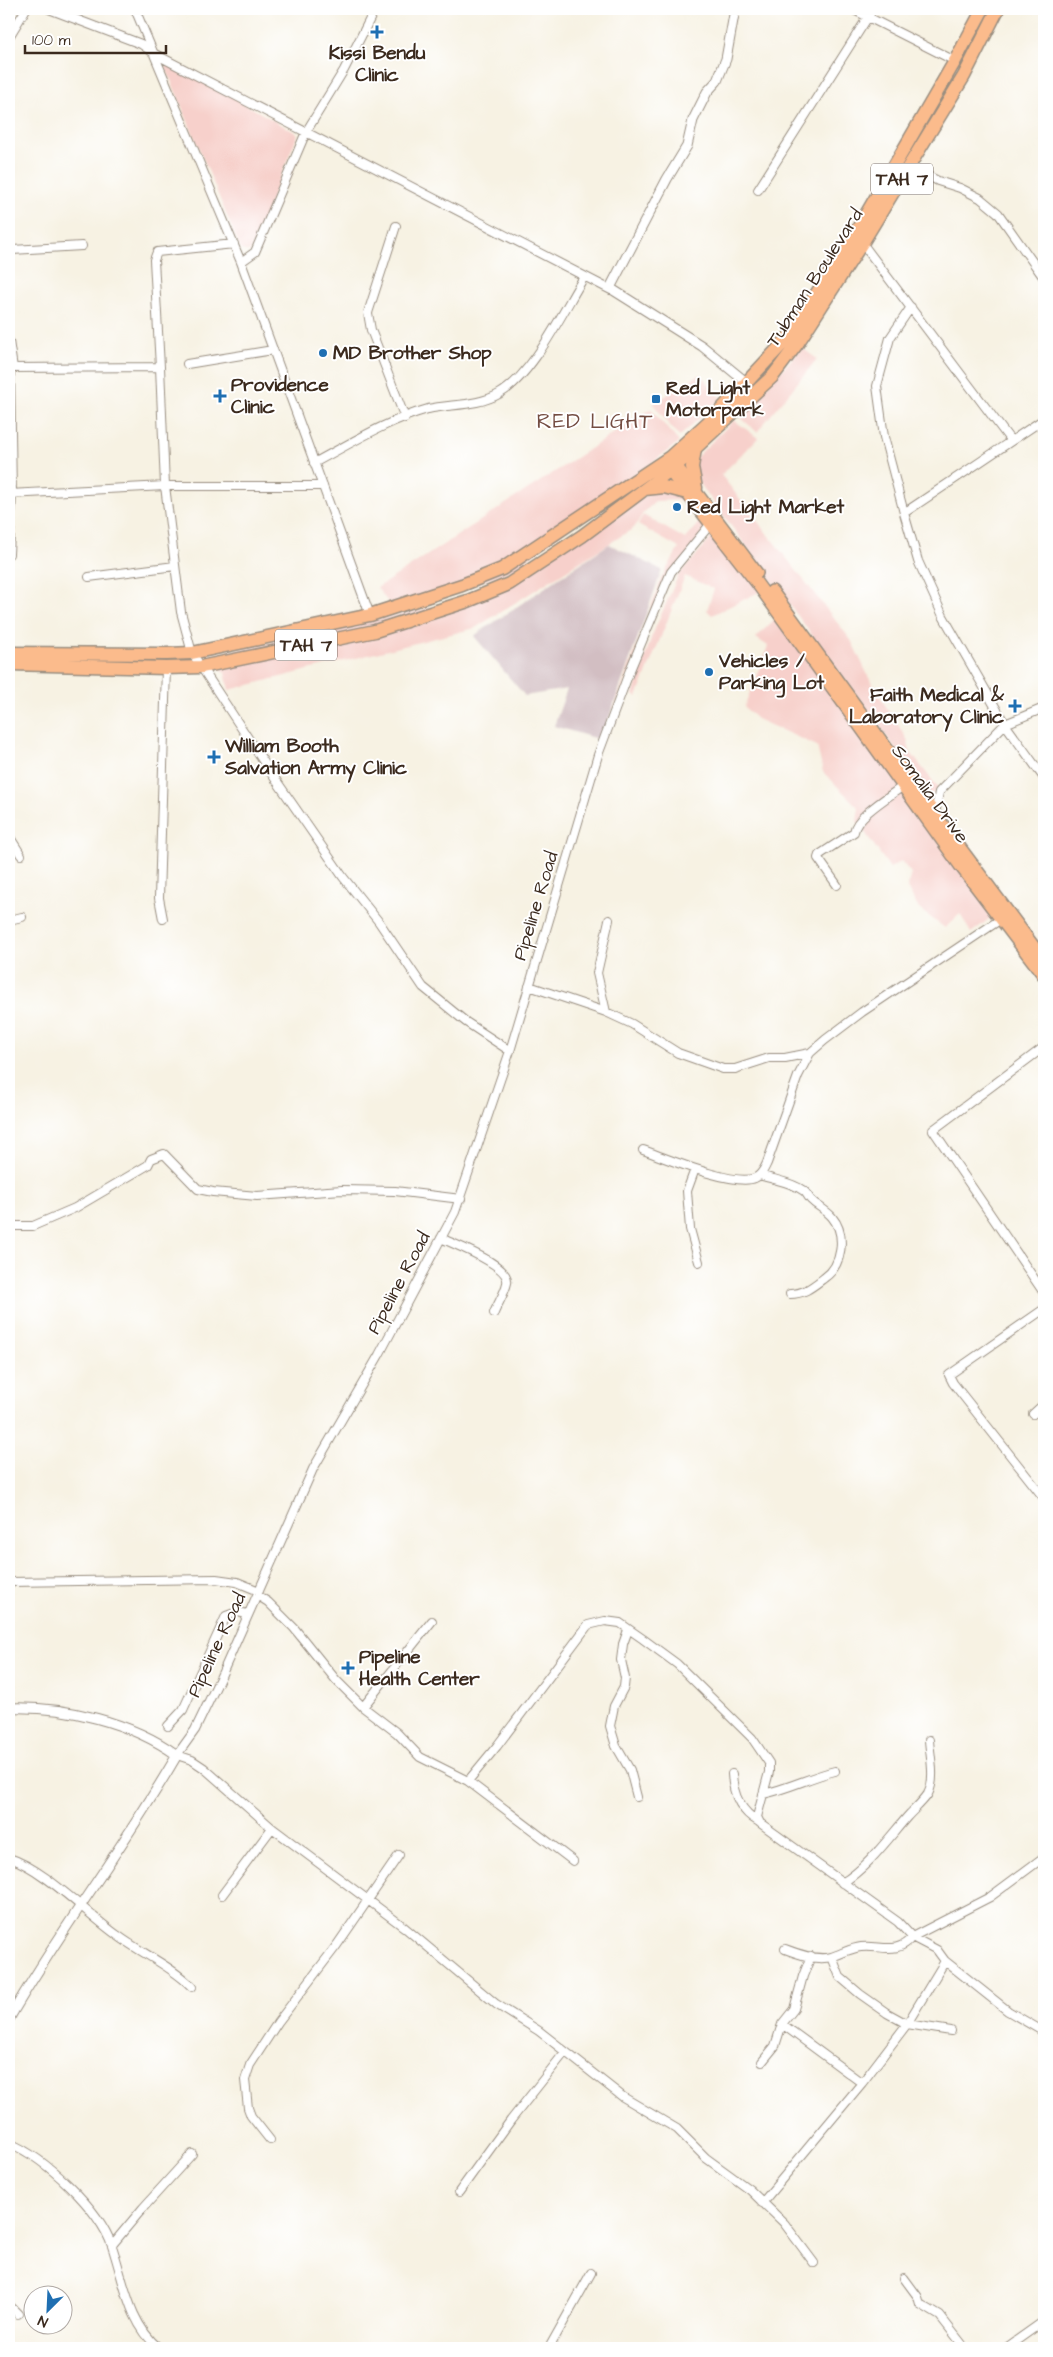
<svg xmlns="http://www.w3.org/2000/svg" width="1053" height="2357" viewBox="0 0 1053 2357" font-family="'Architects Daughter',sans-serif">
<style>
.built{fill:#f7d0cb}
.industrial{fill:#d2bec2}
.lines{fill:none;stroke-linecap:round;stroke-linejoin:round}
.minor-casing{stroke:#998e80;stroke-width:10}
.tertiary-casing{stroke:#998e80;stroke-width:11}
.primary-casing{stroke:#998e80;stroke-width:14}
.trunk-casing{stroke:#998e80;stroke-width:15}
.minor{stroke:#fff;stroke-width:8}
.tertiary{stroke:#fff;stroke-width:9}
.primary{stroke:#fbbb8c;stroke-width:11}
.trunk{stroke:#fbbb8c;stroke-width:12}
.poi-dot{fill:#1f6fb2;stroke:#fff;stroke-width:2}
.labels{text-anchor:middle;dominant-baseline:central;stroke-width:4;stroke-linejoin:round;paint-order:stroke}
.shield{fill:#fff;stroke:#766a62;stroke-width:1}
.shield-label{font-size:18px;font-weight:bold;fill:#3b2a1e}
.poi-label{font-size:19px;font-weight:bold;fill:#3b2a1e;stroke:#fff;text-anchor:start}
.street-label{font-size:19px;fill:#3b2a1e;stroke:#fff}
.quarter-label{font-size:21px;letter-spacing:1px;fill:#744d42;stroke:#fff}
</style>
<rect width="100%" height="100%" fill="#fff"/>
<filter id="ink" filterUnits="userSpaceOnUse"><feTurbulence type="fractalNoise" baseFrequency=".02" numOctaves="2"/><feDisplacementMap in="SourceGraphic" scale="10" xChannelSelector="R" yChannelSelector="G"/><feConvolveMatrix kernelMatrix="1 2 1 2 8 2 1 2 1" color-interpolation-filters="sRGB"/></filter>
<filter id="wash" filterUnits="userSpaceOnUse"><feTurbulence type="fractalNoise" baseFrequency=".0096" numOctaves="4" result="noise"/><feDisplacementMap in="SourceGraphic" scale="20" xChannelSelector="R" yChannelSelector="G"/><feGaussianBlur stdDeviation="1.12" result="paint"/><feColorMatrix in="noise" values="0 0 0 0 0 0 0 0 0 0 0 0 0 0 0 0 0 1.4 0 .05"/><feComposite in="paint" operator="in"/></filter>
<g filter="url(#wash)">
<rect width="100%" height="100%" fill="#f7f2e3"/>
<!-- built -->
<path class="built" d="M170,62L298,134L250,252L241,250L165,66Z
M802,348L817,359L757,432L739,416Z
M700,374L721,398L679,437L653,404Z
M651,409L679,442L513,570L397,613L377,588Z
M734,420L758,438L721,475L851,640L874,688L907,739L910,752L939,789L930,795L687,466Z
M663,485L686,494L683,500L656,501L643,513L634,528L475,628L229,690L225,673L206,656L484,596Z
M707,513L715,522L671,574L610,720L661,579L679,548L638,525L643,515L685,539Z
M720,528L765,589L712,615L707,610L714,589L685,576L637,697L633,695L651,638L678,576Z
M780,614L998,912L971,933L960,914L945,928L919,909L907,888L911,873L901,861L890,868L857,821L859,808L823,772L817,746L757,719L744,707L768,646L756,638Z"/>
<!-- industrial -->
<path class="industrial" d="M609,544L662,570L601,740L554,726L567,689L525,696L474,636Z"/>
</g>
<g filter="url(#ink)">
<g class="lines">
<defs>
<path id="minor" d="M49,9L141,44L155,54L611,290
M135,9L241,262L370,615
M852,9L955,61
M9,37L26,9
M909,166L938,181L960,188L980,198L998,213L1044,278
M758,190L873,9
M396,226L368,313L371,330L405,418
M862,243L1011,441
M9,252L12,250L82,246
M241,262L255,252L306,132L344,70L375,9
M911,307L890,338L877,386L884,437L904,513L918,561L943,616L1005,724L1044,778
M9,341L13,368
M187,364L273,350
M160,367L154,260L157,252L234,244
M9,368L160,367L165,486L181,612L192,653L269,770L343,877L379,922L423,987L466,1022L510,1051
M314,463C351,443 388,420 428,409C451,404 478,406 499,394C533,375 563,311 584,277
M9,494L165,486H323
M904,513L1044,419
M713,521L671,572L630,670L598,755L510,1051L455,1212L379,1355L313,1469L222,1674L195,1730L177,1755L192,1760L204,1768L272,1828L404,1927L496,2004L539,2031L623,2097L677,2129L706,2158L750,2190L784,2223L814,2263
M9,554L12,494L10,368
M89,577L175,566
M935,814L939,792L1005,724L1044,708
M9,836L21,855
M837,885L818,858L819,855L854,832C856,816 890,796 903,786
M163,919L159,898L166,668
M9,920L22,917
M529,986L606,1012L632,1024L678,1053L723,1069H735L769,1058H785L810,1053
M606,1012L597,973L609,920
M1044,1047L933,1130L1044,1293
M643,1150C666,1158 734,1187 755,1178C762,1175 764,1169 767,1163L798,1076L810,1053L825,1040L862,1012L1004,917
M695,1169L687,1191L690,1229L699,1262
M760,1175C774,1180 792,1182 804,1191C807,1193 808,1197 811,1200C817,1206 826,1210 832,1217C847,1235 842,1266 824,1278C812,1287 804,1294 790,1294
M9,1226H33L75,1208L148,1165L151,1159L164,1154L198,1189L213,1192L257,1196L342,1190L395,1191L461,1199
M441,1238C455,1245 511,1265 507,1283C505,1293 498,1303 494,1313
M1044,1309L949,1375L953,1383L1044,1498
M1033,1414L1044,1404
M9,1582L216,1579L237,1582L259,1591
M257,1595L268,1602L294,1628L336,1680L363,1707L397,1733L420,1757L468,1781L497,1746L588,1625L605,1621L620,1623L643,1639L677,1664L752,1738L769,1763V1772L757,1817L760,1823L898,1922L912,1937L937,1950L945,1961L1008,2011L1044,2032
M628,1630L623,1644L621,1660L625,1678L624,1687L614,1706L610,1726L616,1746L630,1770L637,1797
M363,1707L432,1621
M168,1726L183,1710L226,1616L237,1612L248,1614
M732,1774C733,1794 741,1812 759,1822
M468,1781L573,1861
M763,1794C788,1789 810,1777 835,1771
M9,1858C43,1868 86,1913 117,1935C141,1953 171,1966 192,1987
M842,1883C867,1868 887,1840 907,1817C913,1810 923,1802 928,1794C936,1779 930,1756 929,1740
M222,1895L272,1828
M785,1949C798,1954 817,1961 831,1957C841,1954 851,1948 861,1947C881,1945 898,1955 912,1937L990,1897L1044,1857
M832,1957L840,1977L860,1994L887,2013L907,2024L951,2031
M782,2024L862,2083
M762,2062L775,2046L782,2024L794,2009L803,1976L811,1956
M270,2140L251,2116L248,2108L245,2080L250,2065L278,2022L337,1945L399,1855
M9,2143C45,2158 99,2208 112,2246C124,2281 129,2324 159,2348
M459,2192L511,2120L565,2052
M762,2203L862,2083L907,2024L945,1961
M112,2245L143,2208L192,2154
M904,2278L918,2297L920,2304L940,2316L965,2348
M9,2305L18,2314
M549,2348L591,2273
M1006,2348L1044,2321"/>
<path id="tertiary" d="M735,9L726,59L717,81L707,92L693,120L687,146L667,179L610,288L702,346L747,383
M9,1708C65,1706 131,1722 177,1755C125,1846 61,1928 9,2019"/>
<path id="primary" d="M672,460L757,573
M664,464L756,582L961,867L1044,976
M772,591L935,814L1044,960"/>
<path id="trunk" d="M695,449L692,467L696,488
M645,489L664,487L687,493
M9,653L167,654L192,653L370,615L462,585L502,569L670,457L717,414L788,338L853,237L955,61L983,9
M9,664L166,668L201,667L375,631L468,601L509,584L582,536L677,465L773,376L797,344L862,243L964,76L998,9"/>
</defs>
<!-- minor casing -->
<use href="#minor" class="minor-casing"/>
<!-- tertiary casing -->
<use href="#tertiary" class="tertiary-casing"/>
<!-- primary casing -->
<use href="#primary" class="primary-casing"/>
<!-- trunk casing -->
<use href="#trunk" class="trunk-casing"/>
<!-- minor -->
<use href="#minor" class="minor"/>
<!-- tertiary -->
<use href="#tertiary" class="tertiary"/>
<!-- primary -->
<use href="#primary" class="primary"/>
<!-- trunk -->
<use href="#trunk" class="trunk"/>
</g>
</g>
<!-- markers -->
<g class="poi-dot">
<path d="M374.5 24.5h5v5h5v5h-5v5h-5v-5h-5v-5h5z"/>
<circle cx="323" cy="353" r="5"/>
<path d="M217.5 388.5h5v5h5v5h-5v5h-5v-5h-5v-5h5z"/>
<rect x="651" y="394" width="10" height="10" rx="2.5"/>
<circle cx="677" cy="507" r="5"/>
<circle cx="709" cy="672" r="5"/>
<path d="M1012.5 698.5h5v5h5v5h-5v5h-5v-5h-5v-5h5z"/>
<path d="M211.5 749.5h5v5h5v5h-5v5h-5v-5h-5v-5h5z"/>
<path d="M345.5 1660.5h5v5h5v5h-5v5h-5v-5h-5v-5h5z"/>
</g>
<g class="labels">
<!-- shield labels -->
<g class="shield">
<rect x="871" y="163.5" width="62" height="31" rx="4"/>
<rect x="275" y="629.5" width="62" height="31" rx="4"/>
</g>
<g class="shield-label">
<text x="902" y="179">TAH 7</text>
<text x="306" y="645">TAH 7</text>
</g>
<!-- poi labels -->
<g class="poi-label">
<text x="377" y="53" text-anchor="middle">Kissi Bendu<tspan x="377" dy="22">Clinic</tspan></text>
<text x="333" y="353">MD Brother Shop</text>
<text x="231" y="385">Providence<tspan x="231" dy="22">Clinic</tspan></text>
<text x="666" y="388">Red Light<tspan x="666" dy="22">Motorpark</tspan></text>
<text x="687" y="507">Red Light Market</text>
<text x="719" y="661">Vehicles /<tspan x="719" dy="22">Parking Lot</tspan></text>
<text x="1004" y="695" text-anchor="end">Faith Medical &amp;<tspan x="1004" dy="22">Laboratory Clinic</tspan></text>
<text x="225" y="746">William Booth<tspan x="225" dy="22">Salvation Army Clinic</tspan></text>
<text x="359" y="1657">Pipeline<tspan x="359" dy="22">Health Center</tspan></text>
</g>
<!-- street labels -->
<g class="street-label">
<text transform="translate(815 278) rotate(-57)">Tubman Boulevard</text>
<text transform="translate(930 794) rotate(54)">Somalia Drive</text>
<text transform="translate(536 906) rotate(-73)">Pipeline Road</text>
<text transform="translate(399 1283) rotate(-62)">Pipeline Road</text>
<text transform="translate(217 1645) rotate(-65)">Pipeline Road</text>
</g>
<!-- quarter labels -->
<g class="quarter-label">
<text x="595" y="421">RED LIGHT</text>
</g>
</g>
<!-- margin -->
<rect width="1053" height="2357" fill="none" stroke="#fff" stroke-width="30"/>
<!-- north arrow -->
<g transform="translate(48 2310) rotate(204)"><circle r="24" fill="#ffffff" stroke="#b1aaa5"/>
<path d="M0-4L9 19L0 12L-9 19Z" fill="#1f6fb2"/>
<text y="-8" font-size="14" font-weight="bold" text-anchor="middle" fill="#3b2a1e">N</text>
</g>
<!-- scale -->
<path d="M25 45v8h141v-8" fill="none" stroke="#3b2a1e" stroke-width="2.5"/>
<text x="32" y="45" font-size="15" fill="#3b2a1e" stroke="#ffffff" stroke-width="4" paint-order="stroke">100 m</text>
</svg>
